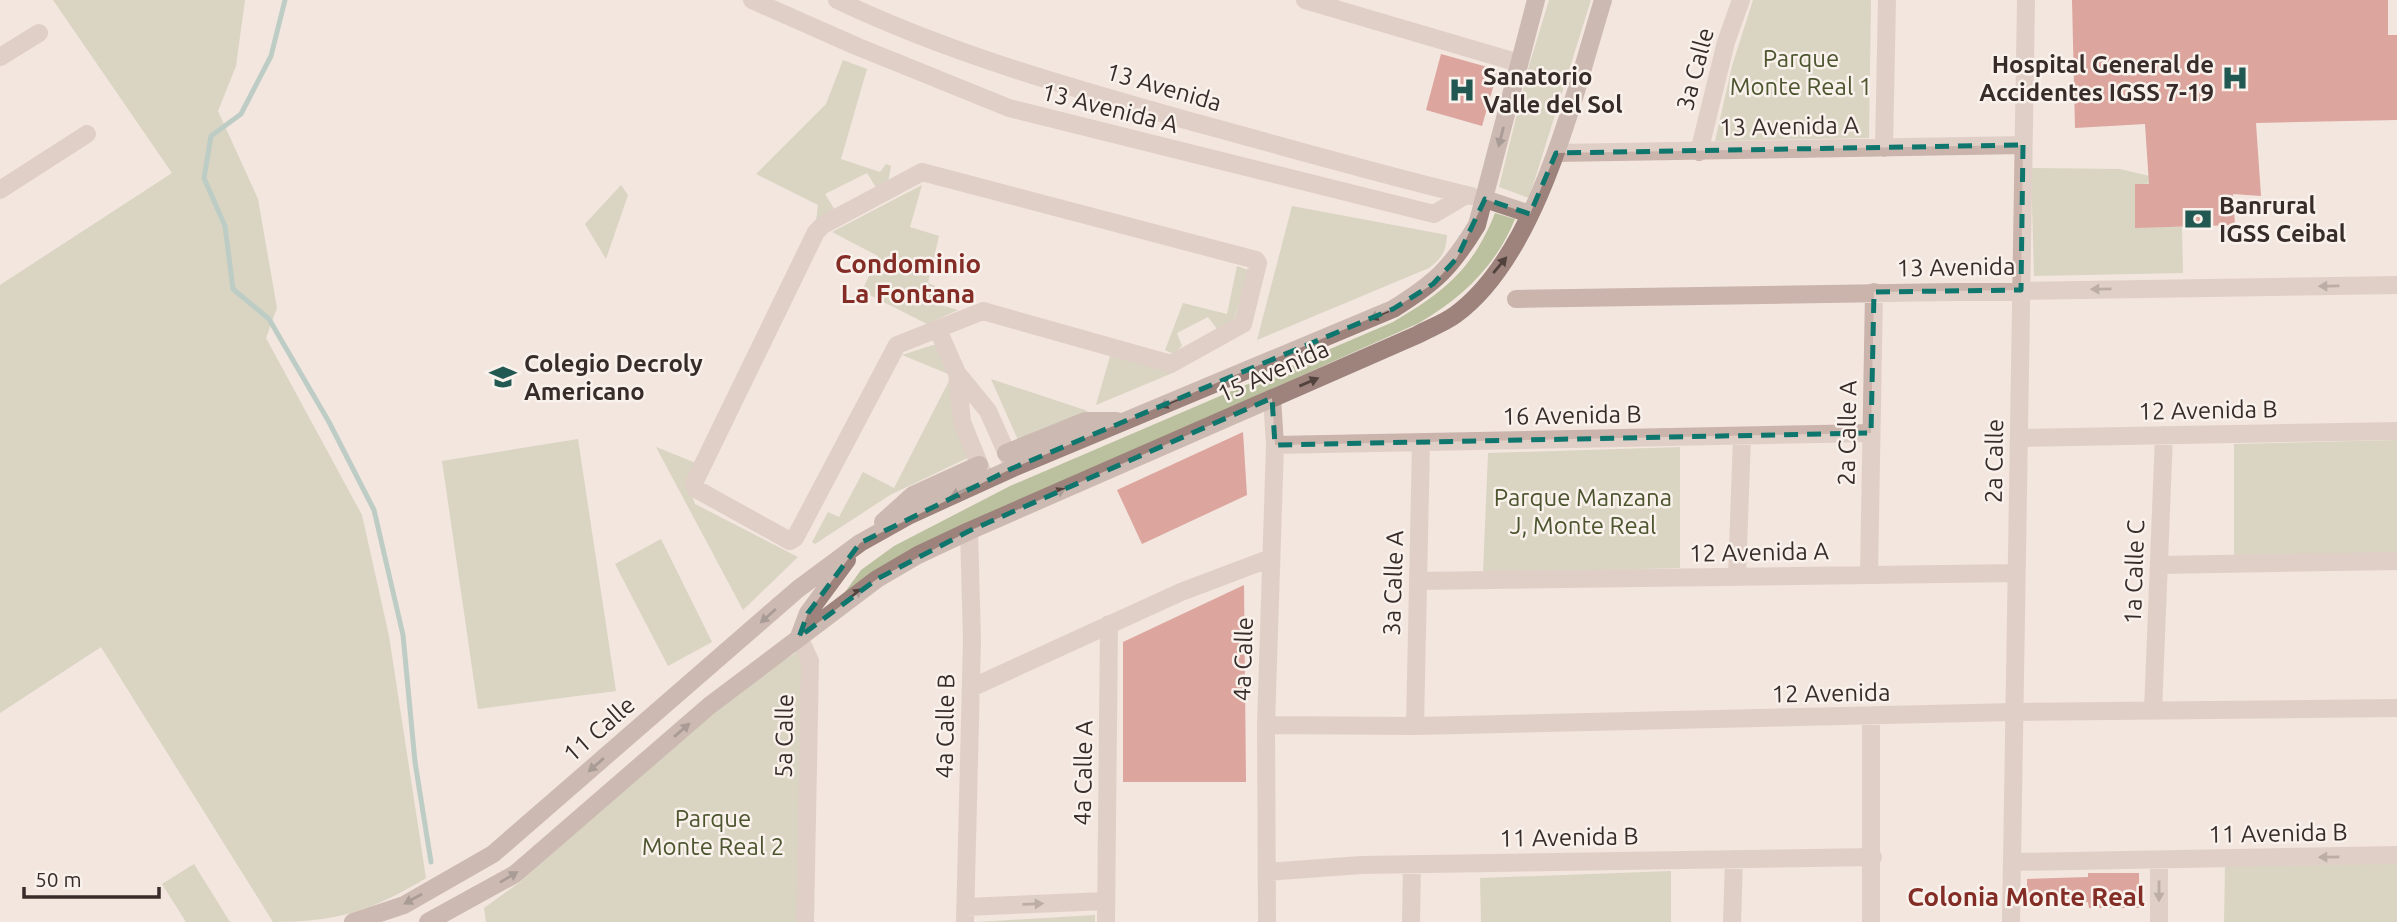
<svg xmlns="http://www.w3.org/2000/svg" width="2397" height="922" viewBox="0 0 2397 922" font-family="Ubuntu,sans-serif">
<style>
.green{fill:#bbc19f}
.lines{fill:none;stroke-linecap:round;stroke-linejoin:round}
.stream{stroke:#7faea8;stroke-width:5}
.building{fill:#c1574e}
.street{stroke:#cab4ab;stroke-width:18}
.secondary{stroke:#9d837c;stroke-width:18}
.oneway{fill:#51423e}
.oneway2{fill:#7a6964}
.marked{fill:none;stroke:#0f766e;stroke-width:5;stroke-dasharray:14 9;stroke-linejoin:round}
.labels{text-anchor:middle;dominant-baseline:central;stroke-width:5;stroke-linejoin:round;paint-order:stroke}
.park-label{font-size:24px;fill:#4d552f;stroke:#f9f1eb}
.poi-label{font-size:24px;font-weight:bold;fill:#382c2a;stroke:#f9f1eb;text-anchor:start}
.street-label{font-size:24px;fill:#382c2a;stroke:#f9f1eb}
.neighbourhood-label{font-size:26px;font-weight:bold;fill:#832d26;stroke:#f9f1eb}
</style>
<rect width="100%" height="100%" fill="#f2e6df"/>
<!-- green -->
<path class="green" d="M53,0H245L236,66L218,111L258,199L277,308L266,338L362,515L389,636L426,878C372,911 336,922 273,922L101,647L0,713V285L172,173Z
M1549,0H1591L1529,198L1499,187L1528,69Z
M1753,0H1871L1869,138L1715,141L1732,66Z
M843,60L867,69L841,159L880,172L886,164L891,166L888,183L877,189L867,173L825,194L835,210L816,220L818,205L756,174L826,104Z
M2031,168L2120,169L2179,183L2136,184L2135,227H2182L2183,273L2034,276Z
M621,185L628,195L606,259L585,224Z
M922,185L910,227L939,236L928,283L935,286L930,302L958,310L927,324L862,291L878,256L832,232Z
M1292,206L1447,235C1446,252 1442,258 1429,268L1257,340Z
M1495,213L1515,219C1496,266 1462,298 1419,323L960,529L837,603L861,570L894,546L1010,486L1393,322C1444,292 1473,269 1495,213Z
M1237,266L1248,270L1234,321L1217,329L1208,317L1177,333L1182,346L1174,354L1165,350L1183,303L1227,314Z
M933,345H940L953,376L902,355Z
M1111,353L1175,372L1096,405Z
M950,379L978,453L890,495L815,544L812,542L828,512L839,517L863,472L894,488Z
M991,379L1088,411L1018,440Z
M578,439L616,691L478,709L442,461Z
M2397,440V554L2234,559V444Z
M656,447L696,463L688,486L695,504L798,557L743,610Z
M1680,447V568L1483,573L1488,453Z
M661,539L712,642L668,666L615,564Z
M807,645L803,922H486L484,908L520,882L712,709Z
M2397,856V922H2224L2225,865Z
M194,864L230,922H186L162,884Z
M1671,871V922H1481L1480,878Z
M1095,915V922H977Z"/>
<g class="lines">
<!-- stream -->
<path class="stream" d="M285,0L271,56L241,114L211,136L204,178L225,226L233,289L269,319L329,422L374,510L403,635L415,762L431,862"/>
</g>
<!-- building -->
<path class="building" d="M2072,0H2388V35H2397V120L2256,123L2261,196L2233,194L2235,225L2135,228V184H2149L2145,124L2075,128Z
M1441,54L1498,70L1482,126L1426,110Z
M1243,432L1247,495L1142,544L1117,490Z
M1244,585L1246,782H1123V642Z
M2088,873H2139V908H2089L2088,902L2072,903V899L2027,900V879L2088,877Z"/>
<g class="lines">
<!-- street -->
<path class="street" d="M752,0L856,46L1009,108L1434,214L1466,195
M837,0C950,54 1072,88 1193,122C1286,147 1378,174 1471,196
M1305,0L1519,63
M0,57L39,33
M1884,148L1887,0
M1699,152L1726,42L1741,0
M1556,153L2023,145
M922,172L1256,260L1258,263L1243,324L1171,364L983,311L897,345L795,538L790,541L696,489L694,483L816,232L823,225Z
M0,190L87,134
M1516,299L2397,285
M938,330L957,373L988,411L1012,465
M957,373L962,422L984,476
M2019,438L2397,431
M1275,445L1871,433
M2159,565L2397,561
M1869,575L1874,292
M1737,577L1742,436
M1418,581L2016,573
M799,637L810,661L805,922
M971,688L1181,592L1271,558
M2153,711L2164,435
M1871,716V922
M1266,725L1415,726L2014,712L2397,708
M1415,726L1421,443
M2012,862L2397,855
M1267,872L1361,865L1873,857
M965,907L1106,901
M965,922L972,640L969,531
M1106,922L1109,624
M1267,922L1266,725L1275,445L1272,398
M1411,922L1412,864
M1732,922L1734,859
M2011,922L2026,0
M2159,922V860"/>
<!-- secondary -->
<path class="secondary" d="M1485,199L1530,214
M1006,453L1085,421H1117
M883,522L913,495L979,465
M799,637L808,613L847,560
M353,922L404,905L493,854L798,589L860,543L910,515L1013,468L1393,309C1435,283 1451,268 1477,225L1536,0
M428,922L515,874L709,706L877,579L918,555L969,531L1417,335C1430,328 1444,323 1455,315C1538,255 1574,94 1603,0"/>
</g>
<!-- one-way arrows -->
<defs><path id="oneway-solid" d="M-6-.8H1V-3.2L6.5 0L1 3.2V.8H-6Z" transform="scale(1.75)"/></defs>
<g class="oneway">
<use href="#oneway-solid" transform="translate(1501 137) rotate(104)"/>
<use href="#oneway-solid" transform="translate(1500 265) rotate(-50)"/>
<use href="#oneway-solid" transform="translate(1379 315) rotate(157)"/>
<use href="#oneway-solid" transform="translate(1309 382) rotate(-23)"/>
<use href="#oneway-solid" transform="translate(1169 403) rotate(157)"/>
<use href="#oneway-solid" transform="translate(960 492) rotate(155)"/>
<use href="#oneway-solid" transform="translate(1056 493) rotate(-24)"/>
<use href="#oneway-solid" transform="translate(854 595) rotate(-37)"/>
<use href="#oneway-solid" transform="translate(768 616) rotate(138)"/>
<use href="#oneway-solid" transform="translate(682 730) rotate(-41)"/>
<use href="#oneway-solid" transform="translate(596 765) rotate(139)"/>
<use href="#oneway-solid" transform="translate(509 877) rotate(-31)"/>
<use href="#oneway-solid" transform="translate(413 899) rotate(151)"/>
</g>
<g class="oneway2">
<use href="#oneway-solid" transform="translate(2329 286) rotate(179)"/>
<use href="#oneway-solid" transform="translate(2101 289) rotate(179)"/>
<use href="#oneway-solid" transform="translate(2329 857) rotate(179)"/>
<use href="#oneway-solid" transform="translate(2159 891) rotate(90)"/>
<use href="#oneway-solid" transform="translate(1033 904) rotate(-2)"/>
</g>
<!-- marked area -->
<path d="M0 0H2397V922H0ZM2023,145L2021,290L1874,292L1871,433L1275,445L1272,398L969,531L877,579L799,637L808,613L860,543L1013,468L1393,309L1433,284L1457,258L1485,199L1530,214L1556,153Z" fill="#f2e6df" fill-opacity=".55" fill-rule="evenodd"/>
<path class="marked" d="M2023,145L2021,290L1874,292L1871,433L1275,445L1272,398L969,531L877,579L799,637L808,613L860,543L1013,468L1393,309L1433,284L1457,258L1485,199L1530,214L1556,153Z"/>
<!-- icons -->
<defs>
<symbol id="hospital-bare" viewBox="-9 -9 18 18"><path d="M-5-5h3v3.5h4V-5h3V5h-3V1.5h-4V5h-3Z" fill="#215852" stroke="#f9f1eb" stroke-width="2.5" paint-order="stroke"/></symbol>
<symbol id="bank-bare" viewBox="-9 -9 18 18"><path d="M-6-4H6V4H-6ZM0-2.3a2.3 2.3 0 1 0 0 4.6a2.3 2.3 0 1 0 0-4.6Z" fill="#215852" stroke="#f9f1eb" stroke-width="2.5" paint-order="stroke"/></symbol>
<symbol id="school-bare" viewBox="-9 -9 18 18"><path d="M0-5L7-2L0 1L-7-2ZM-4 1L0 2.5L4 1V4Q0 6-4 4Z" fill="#215852" stroke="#f9f1eb" stroke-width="2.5" paint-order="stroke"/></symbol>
</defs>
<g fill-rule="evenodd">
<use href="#hospital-bare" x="2216" y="59" width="38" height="38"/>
<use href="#hospital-bare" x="1443" y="71" width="38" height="38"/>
<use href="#bank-bare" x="2179" y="200" width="38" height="38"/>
<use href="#school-bare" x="484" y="358" width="38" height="38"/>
</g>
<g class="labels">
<!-- park labels -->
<g class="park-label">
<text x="1801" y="58">Parque<tspan x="1801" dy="28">Monte Real 1</tspan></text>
<text x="1583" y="497">Parque Manzana<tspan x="1583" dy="28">J, Monte Real</tspan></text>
<text x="713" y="818">Parque<tspan x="713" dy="28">Monte Real 2</tspan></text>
</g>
<!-- poi labels -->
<g class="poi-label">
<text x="2214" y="64" text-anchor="end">Hospital General de<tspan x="2214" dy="28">Accidentes IGSS 7-19</tspan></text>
<text x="1483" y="76">Sanatorio<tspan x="1483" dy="28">Valle del Sol</tspan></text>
<text x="2219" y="205">Banrural<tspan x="2219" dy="28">IGSS Ceibal</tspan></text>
<text x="524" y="363">Colegio Decroly<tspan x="524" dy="28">Americano</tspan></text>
</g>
<!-- street labels -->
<g class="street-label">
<text transform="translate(1695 69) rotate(-75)">3a Calle</text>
<text transform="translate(1164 87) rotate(16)">13 Avenida</text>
<text transform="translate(1110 108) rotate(14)">13 Avenida A</text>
<text transform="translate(1789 126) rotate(-1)">13 Avenida A</text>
<text transform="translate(1956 267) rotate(-1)">13 Avenida</text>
<text transform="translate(1273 371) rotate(-24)">15 Avenida</text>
<text transform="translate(2208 410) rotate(-1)">12 Avenida B</text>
<text transform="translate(1572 415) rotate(-1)">16 Avenida B</text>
<text transform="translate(1847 433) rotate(-89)">2a Calle A</text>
<text transform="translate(1994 461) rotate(-89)">2a Calle</text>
<text transform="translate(1759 552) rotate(-1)">12 Avenida A</text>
<text transform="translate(2134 572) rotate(-88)">1a Calle C</text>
<text transform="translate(1393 583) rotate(-88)">3a Calle A</text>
<text transform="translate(1243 659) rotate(-88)">4a Calle</text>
<text transform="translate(1831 693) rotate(-1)">12 Avenida</text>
<text transform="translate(945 726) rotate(-89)">4a Calle B</text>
<text transform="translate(599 729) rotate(-41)">11 Calle</text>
<text transform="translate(784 736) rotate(-89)">5a Calle</text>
<text transform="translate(1083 773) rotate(-89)">4a Calle A</text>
<text transform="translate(2278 833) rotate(-1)">11 Avenida B</text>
<text transform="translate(1569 837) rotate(-1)">11 Avenida B</text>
</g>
<!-- neighbourhood labels -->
<g class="neighbourhood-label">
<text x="908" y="263">Condominio<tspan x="908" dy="30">La Fontana</tspan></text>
<text x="2026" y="896">Colonia Monte Real</text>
</g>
</g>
<!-- scale -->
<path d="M24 887v10h135v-10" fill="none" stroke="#382c2a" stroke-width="3.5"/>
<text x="35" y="887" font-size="21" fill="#382c2a" stroke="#f9f1eb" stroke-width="5" paint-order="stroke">50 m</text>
</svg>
